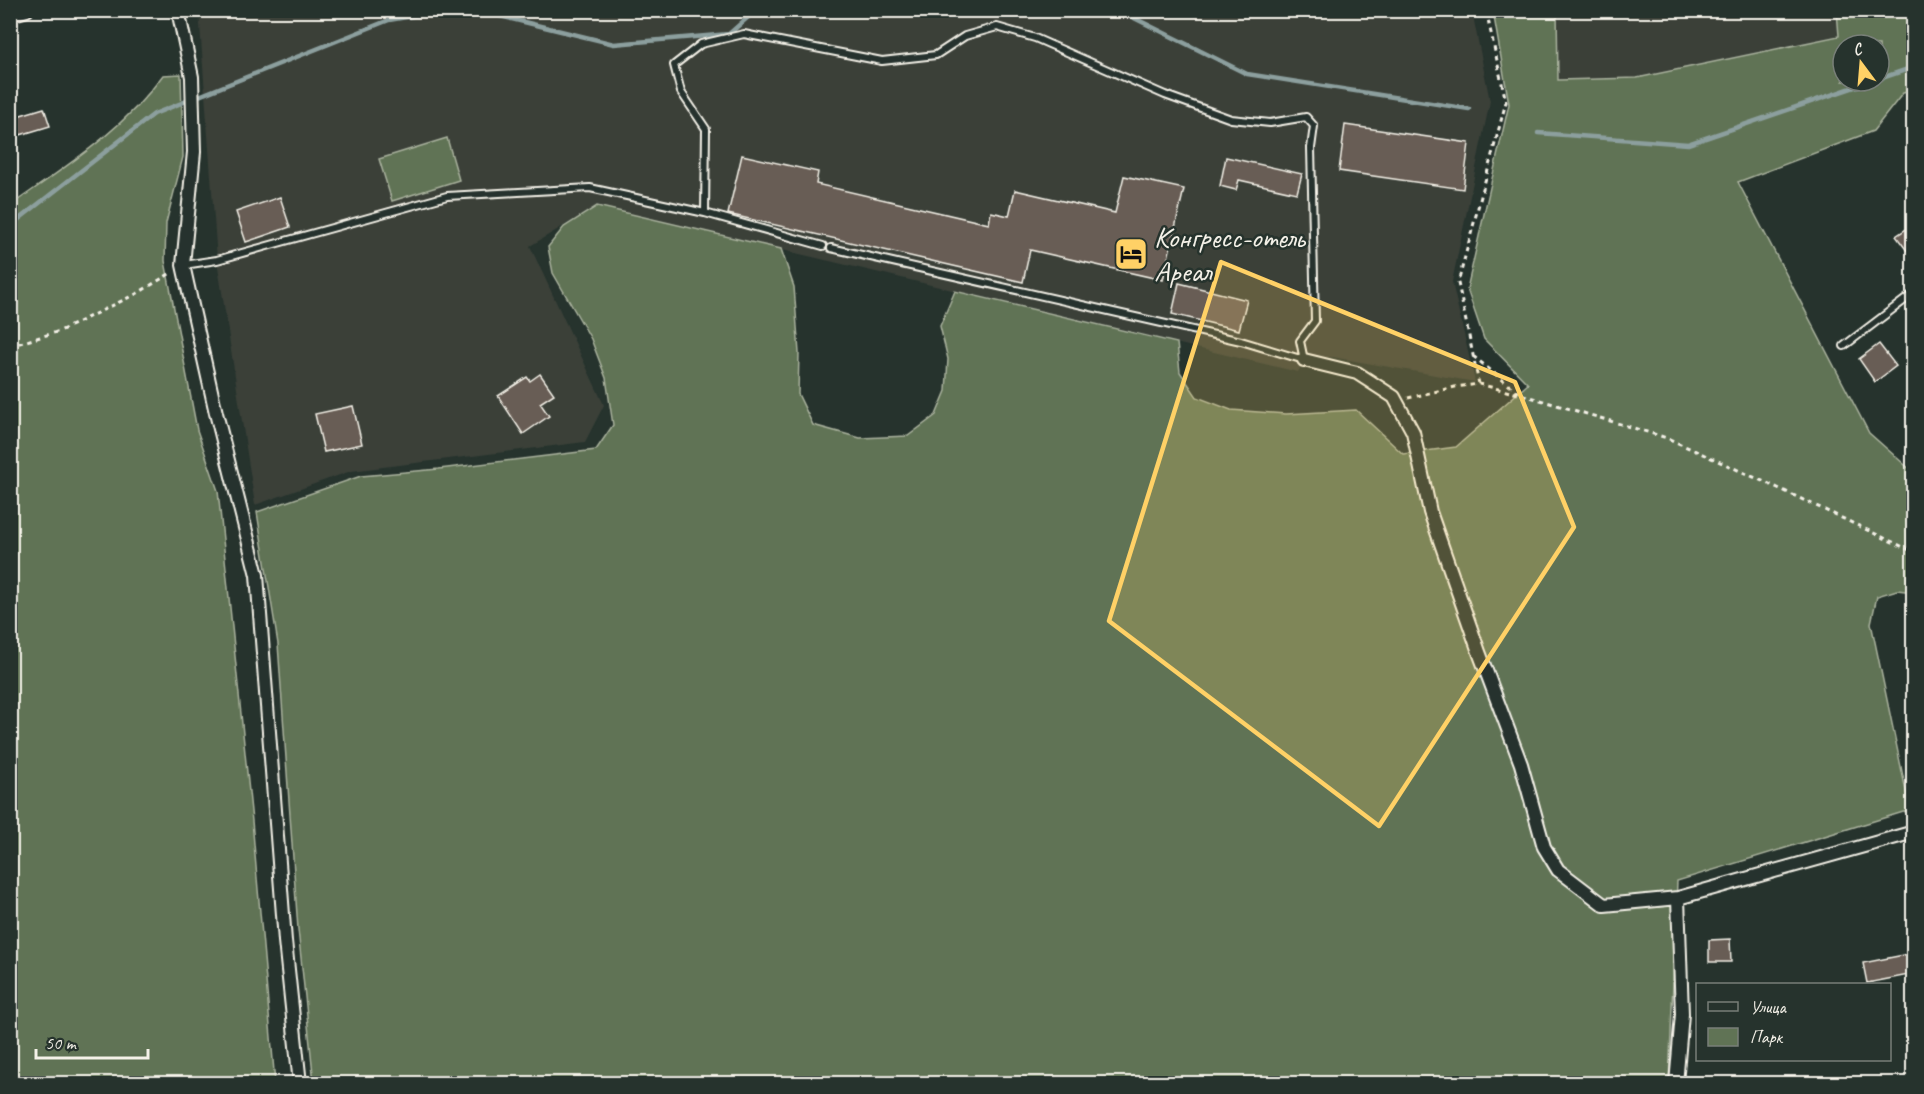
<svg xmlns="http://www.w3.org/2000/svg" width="1924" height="1094" viewBox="0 0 1924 1094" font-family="Caveat,sans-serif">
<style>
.built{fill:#3a4039}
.green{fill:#607355;stroke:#aab29e;stroke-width:1.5;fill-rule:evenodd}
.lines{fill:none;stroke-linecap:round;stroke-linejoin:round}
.stream{stroke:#8c9f9e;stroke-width:4.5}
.building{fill:#685d54;stroke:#f4f1e8;stroke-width:1.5}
.service-casing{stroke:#f4f1e8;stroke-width:10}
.minor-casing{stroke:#f4f1e8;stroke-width:16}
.path{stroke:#f4f1e8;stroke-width:3;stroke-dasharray:4.5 4.5;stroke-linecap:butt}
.service{stroke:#26332d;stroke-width:6}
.minor{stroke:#26332d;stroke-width:12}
.marked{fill:#ffd166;fill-opacity:0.2;stroke:#ffd166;stroke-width:4.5;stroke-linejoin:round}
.labels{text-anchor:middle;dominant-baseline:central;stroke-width:5;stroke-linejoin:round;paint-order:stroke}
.poi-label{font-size:30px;fill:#f4f1e8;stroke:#26332d;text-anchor:start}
</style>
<rect width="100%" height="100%" fill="#26332d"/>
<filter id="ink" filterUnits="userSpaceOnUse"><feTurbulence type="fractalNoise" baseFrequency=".0167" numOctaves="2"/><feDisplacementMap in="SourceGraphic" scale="12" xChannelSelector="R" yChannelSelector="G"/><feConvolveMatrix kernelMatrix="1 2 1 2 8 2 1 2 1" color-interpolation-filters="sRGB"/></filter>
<g filter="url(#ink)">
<!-- built -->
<path class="built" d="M199,11H1472L1490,101L1452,282L1475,382L1332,357L1304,360L1298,372L597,206L530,246L604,405L585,442L351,471L255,505L217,260Z
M1557,11H1837L1839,36L1637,78L1557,80Z"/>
<!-- green -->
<path class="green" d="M1493,11H1557L1558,80L1637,78L1839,36L1837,11H1913V91L1903,93L1873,131L1738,182L1869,433L1913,472V592L1897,590L1877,596L1871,623L1910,810L1677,881L1669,1083H314L298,929L278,644L257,512L361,476L439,469L596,450L613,425L606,378L591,339L553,273L548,247L564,227L597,206L781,249L794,287L799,353L798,394L813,425L860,438L908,436L936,415L946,391L948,359L940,326L955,291L1177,343L1180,372L1197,397L1231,410L1286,414L1356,410L1403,454L1456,447L1528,384L1484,339L1467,289L1509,104ZM1843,45H1879V81H1843Z
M181,74L183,157L166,223L165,261L197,430L218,491L252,821L275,1083H11V205C65,167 124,130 163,75Z
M447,138L459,180L392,201L379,159Z"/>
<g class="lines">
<!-- stream -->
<path class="stream" d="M475,10L614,44L729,34L756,10
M1118,10L1247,74L1469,109
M1879,79L1914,67
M1538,133L1688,144L1872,81
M10,226L154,114L389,20L448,10"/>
</g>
<!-- building -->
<path class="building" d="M44,108L50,126L20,135L14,117Z
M1345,125L1469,143L1463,189L1339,171Z
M742,155L818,172L816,184L989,224L991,212L1009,216L1015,190L1115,213L1124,176L1184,189L1163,280L1030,250L1023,282L728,214Z
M1226,157L1302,174L1297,193L1239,180L1236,190L1220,186Z
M280,197L290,227L246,242L236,212Z
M1914,224V260L1896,236Z
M1179,283L1247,300L1239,330L1172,314Z
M1879,344L1896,366L1875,382L1859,359Z
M540,374L554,394L540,403L549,416L523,434L498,396L527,377L530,381Z
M353,406L362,444L324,452L315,414Z
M1730,939L1731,962H1709V940Z
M1914,953V974L1867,983L1863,963Z"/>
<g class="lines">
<defs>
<path id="service" d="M823,246L705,213L706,129L681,92L674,65L701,44L744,34L882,61L936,55L965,36L997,27L1035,38L1165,95L1231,119L1270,123L1306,117L1314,126L1311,148L1315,321L1300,341L1304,360L1241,341L831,248
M184,265L217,260L447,196L590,188L705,213
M1844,346L1914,293"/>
<path id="minor" d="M178,10L192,77L194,152L183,265L216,413L257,575L285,941L300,1084
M10,15L27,10
M1304,360L1357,373L1394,397L1413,432L1430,512L1479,652L1521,764L1544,847L1558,870L1604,905L1678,898L1914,832
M1676,1084L1682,1014L1678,898"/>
</defs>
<!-- service casing -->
<use href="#service" class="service-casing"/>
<!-- minor casing -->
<use href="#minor" class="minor-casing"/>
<!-- path -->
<path class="path" d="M10,346L60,331L138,293L171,273
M1473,356L1520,394L1667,438L1778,488L1914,552
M1479,384L1458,283L1506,102L1486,10
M1408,398L1455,387L1479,384L1518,394"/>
<!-- service -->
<use href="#service" class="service"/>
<!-- minor -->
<use href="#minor" class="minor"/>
</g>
</g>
<!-- marked area -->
<path class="marked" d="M1221,262L1515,382L1574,527L1379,826L1109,621Z"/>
<!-- icons -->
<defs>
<symbol id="hotel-square" viewBox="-11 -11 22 22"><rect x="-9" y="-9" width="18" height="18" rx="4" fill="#ffd166" stroke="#26332d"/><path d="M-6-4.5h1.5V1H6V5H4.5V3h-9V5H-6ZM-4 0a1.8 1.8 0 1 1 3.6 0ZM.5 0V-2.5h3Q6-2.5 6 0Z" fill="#111"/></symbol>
</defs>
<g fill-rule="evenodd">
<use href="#hotel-square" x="1112" y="235" width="38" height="38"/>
</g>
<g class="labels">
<!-- poi labels -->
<g class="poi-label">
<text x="1154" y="237">Конгресс-отель<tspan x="1154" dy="34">Ареал</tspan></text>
</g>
</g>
<!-- margin -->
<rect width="1924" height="1094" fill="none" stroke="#26332d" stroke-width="36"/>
<rect x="18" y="18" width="1888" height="1058" fill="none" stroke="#f4f1e8" stroke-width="2" filter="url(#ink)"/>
<!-- legend -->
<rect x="1696" y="983" width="195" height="78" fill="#26332d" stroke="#787f78" stroke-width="1.5"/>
<rect x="1708" y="1002" width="30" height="9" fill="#26332d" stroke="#787f78" stroke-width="1.5"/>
<text x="1750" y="1013" font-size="18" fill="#f4f1e8">Улица</text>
<rect x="1708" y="1028" width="30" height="18" fill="#607355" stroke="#787f78" stroke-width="1.5"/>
<text x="1750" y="1043" font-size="18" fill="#f4f1e8">Парк</text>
<!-- north arrow -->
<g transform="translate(1861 63) rotate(344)"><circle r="28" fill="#26332d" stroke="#787f78" stroke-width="1.5"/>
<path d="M0-4.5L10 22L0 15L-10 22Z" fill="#ffd166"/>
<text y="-9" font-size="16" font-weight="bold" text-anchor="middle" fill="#f4f1e8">С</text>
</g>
<!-- scale -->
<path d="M36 1049v9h112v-9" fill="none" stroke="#f4f1e8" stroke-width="3"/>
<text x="45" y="1049" font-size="18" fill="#f4f1e8" stroke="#26332d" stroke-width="4.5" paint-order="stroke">50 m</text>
</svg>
